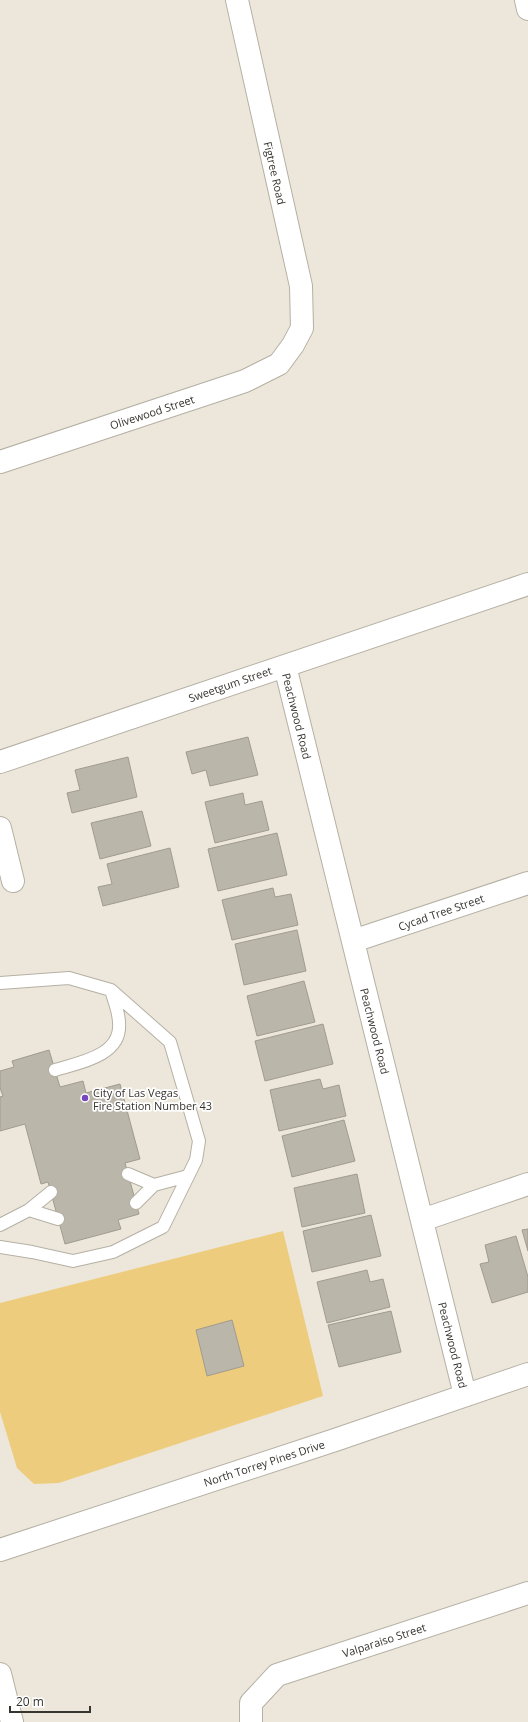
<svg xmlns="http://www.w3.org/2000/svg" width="528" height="1722" viewBox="0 0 528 1722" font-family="'Open Sans',sans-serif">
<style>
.green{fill:#edcd7d}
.building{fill:#bbb6aa;stroke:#a09b8f}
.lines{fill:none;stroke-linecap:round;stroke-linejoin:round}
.service-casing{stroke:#b5b0a4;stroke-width:14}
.minor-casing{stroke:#b5b0a4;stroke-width:24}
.secondary-casing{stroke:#b5b0a4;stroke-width:24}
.service{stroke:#fff;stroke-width:12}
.minor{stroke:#fff;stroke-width:22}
.secondary{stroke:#fff;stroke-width:22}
.poi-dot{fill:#7646be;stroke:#fff;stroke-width:1.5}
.labels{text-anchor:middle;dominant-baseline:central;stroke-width:3.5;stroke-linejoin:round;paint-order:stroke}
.street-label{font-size:11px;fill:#373530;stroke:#fff}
.poi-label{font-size:11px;fill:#373530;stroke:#fff;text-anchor:start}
</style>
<rect width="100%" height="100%" fill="#ede7db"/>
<!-- green -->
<path class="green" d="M283,1231L323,1396L59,1483L34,1484L17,1468L0,1412V1303Z"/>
<!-- building -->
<path class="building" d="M248,737L258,775L210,786L206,770L192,774L186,752Z
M128,757L137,797L72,813L67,793L80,790L75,770Z
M243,793L245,805L262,801L269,830L215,843L205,802Z
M142,811L151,846L100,859L91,823Z
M277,833L287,875L218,891L208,849Z
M170,848L179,887L103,906L98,887L112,884L107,864Z
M273,888L275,897L291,894L298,925L232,940L222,900Z
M297,930L306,971L244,985L235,944Z
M304,981L315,1022L257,1036L247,996Z
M323,1024L333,1064L265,1081L255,1041Z
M49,1050L60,1087L83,1081L86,1093L120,1084L140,1159L125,1163L139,1214L118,1220L121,1229L65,1244L48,1182L41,1184L25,1124L0,1131V1097L3,1096L0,1088V1071L14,1067L12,1061Z
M320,1079L323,1089L339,1085L346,1116L279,1131L270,1090Z
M344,1120L355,1161L292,1177L282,1136Z
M357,1174L365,1213L302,1227L294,1188Z
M371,1215L381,1256L312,1272L303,1231Z
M528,1229V1251L522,1230Z
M516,1236L528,1277V1292L492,1303L480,1264L489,1262L485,1245Z
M367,1270L370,1282L383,1279L390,1307L327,1323L317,1282Z
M391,1311L401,1352L339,1367L328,1325Z
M232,1320L244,1366L207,1376L196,1330Z"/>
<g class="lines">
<defs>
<path id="service" d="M0,983L69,978L111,990L170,1042L199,1141L196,1160L163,1227L113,1252L73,1261L32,1252L0,1247
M55,1070C78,1063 122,1056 119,1023C119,1012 114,1001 111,990
M128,1174L154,1185L188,1176
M136,1203L154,1185
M29,1210L58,1219
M0,1225L29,1210L51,1192"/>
<path id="minor" d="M526,0L528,9
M0,462L245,381L279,364L293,345L302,328L301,286L237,0
M285,666L465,1395
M0,762L528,584
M0,828L13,881
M353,941L528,883
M422,1220L528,1184
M251,1722V1703L277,1675L528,1593"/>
<path id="secondary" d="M0,1550L335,1440L528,1374
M0,1674L12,1722"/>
</defs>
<!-- service casing -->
<use href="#service" class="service-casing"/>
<!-- minor casing -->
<use href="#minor" class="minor-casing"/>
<!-- secondary casing -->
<use href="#secondary" class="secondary-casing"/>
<!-- service -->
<use href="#service" class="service"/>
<!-- minor -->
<use href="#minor" class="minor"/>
<!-- secondary -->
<use href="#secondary" class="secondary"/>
</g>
<!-- markers -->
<circle class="poi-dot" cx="85" cy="1098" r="4"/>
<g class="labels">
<!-- street labels -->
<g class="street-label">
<text transform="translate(275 173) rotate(77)">Figtree Road</text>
<text transform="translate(152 412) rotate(-18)">Olivewood Street</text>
<text transform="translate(230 684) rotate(-19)">Sweetgum Street</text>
<text transform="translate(297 716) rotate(76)">Peachwood Road</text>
<text transform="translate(441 912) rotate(-19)">Cycad Tree Street</text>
<text transform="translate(375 1031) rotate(76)">Peachwood Road</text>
<text transform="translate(453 1345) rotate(76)">Peachwood Road</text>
<text transform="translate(264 1463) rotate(-18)">North Torrey Pines Drive</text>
<text transform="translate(384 1640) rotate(-18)">Valparaiso Street</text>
</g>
<!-- poi labels -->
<g class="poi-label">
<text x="93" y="1092">City of Las Vegas<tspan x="93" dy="13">Fire Station Number 43</tspan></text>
</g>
</g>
<!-- scale -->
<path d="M10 1706v6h80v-6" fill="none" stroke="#373530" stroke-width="2"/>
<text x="16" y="1706" font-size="12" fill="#373530" stroke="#ffffff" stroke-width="3" paint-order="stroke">20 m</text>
</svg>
